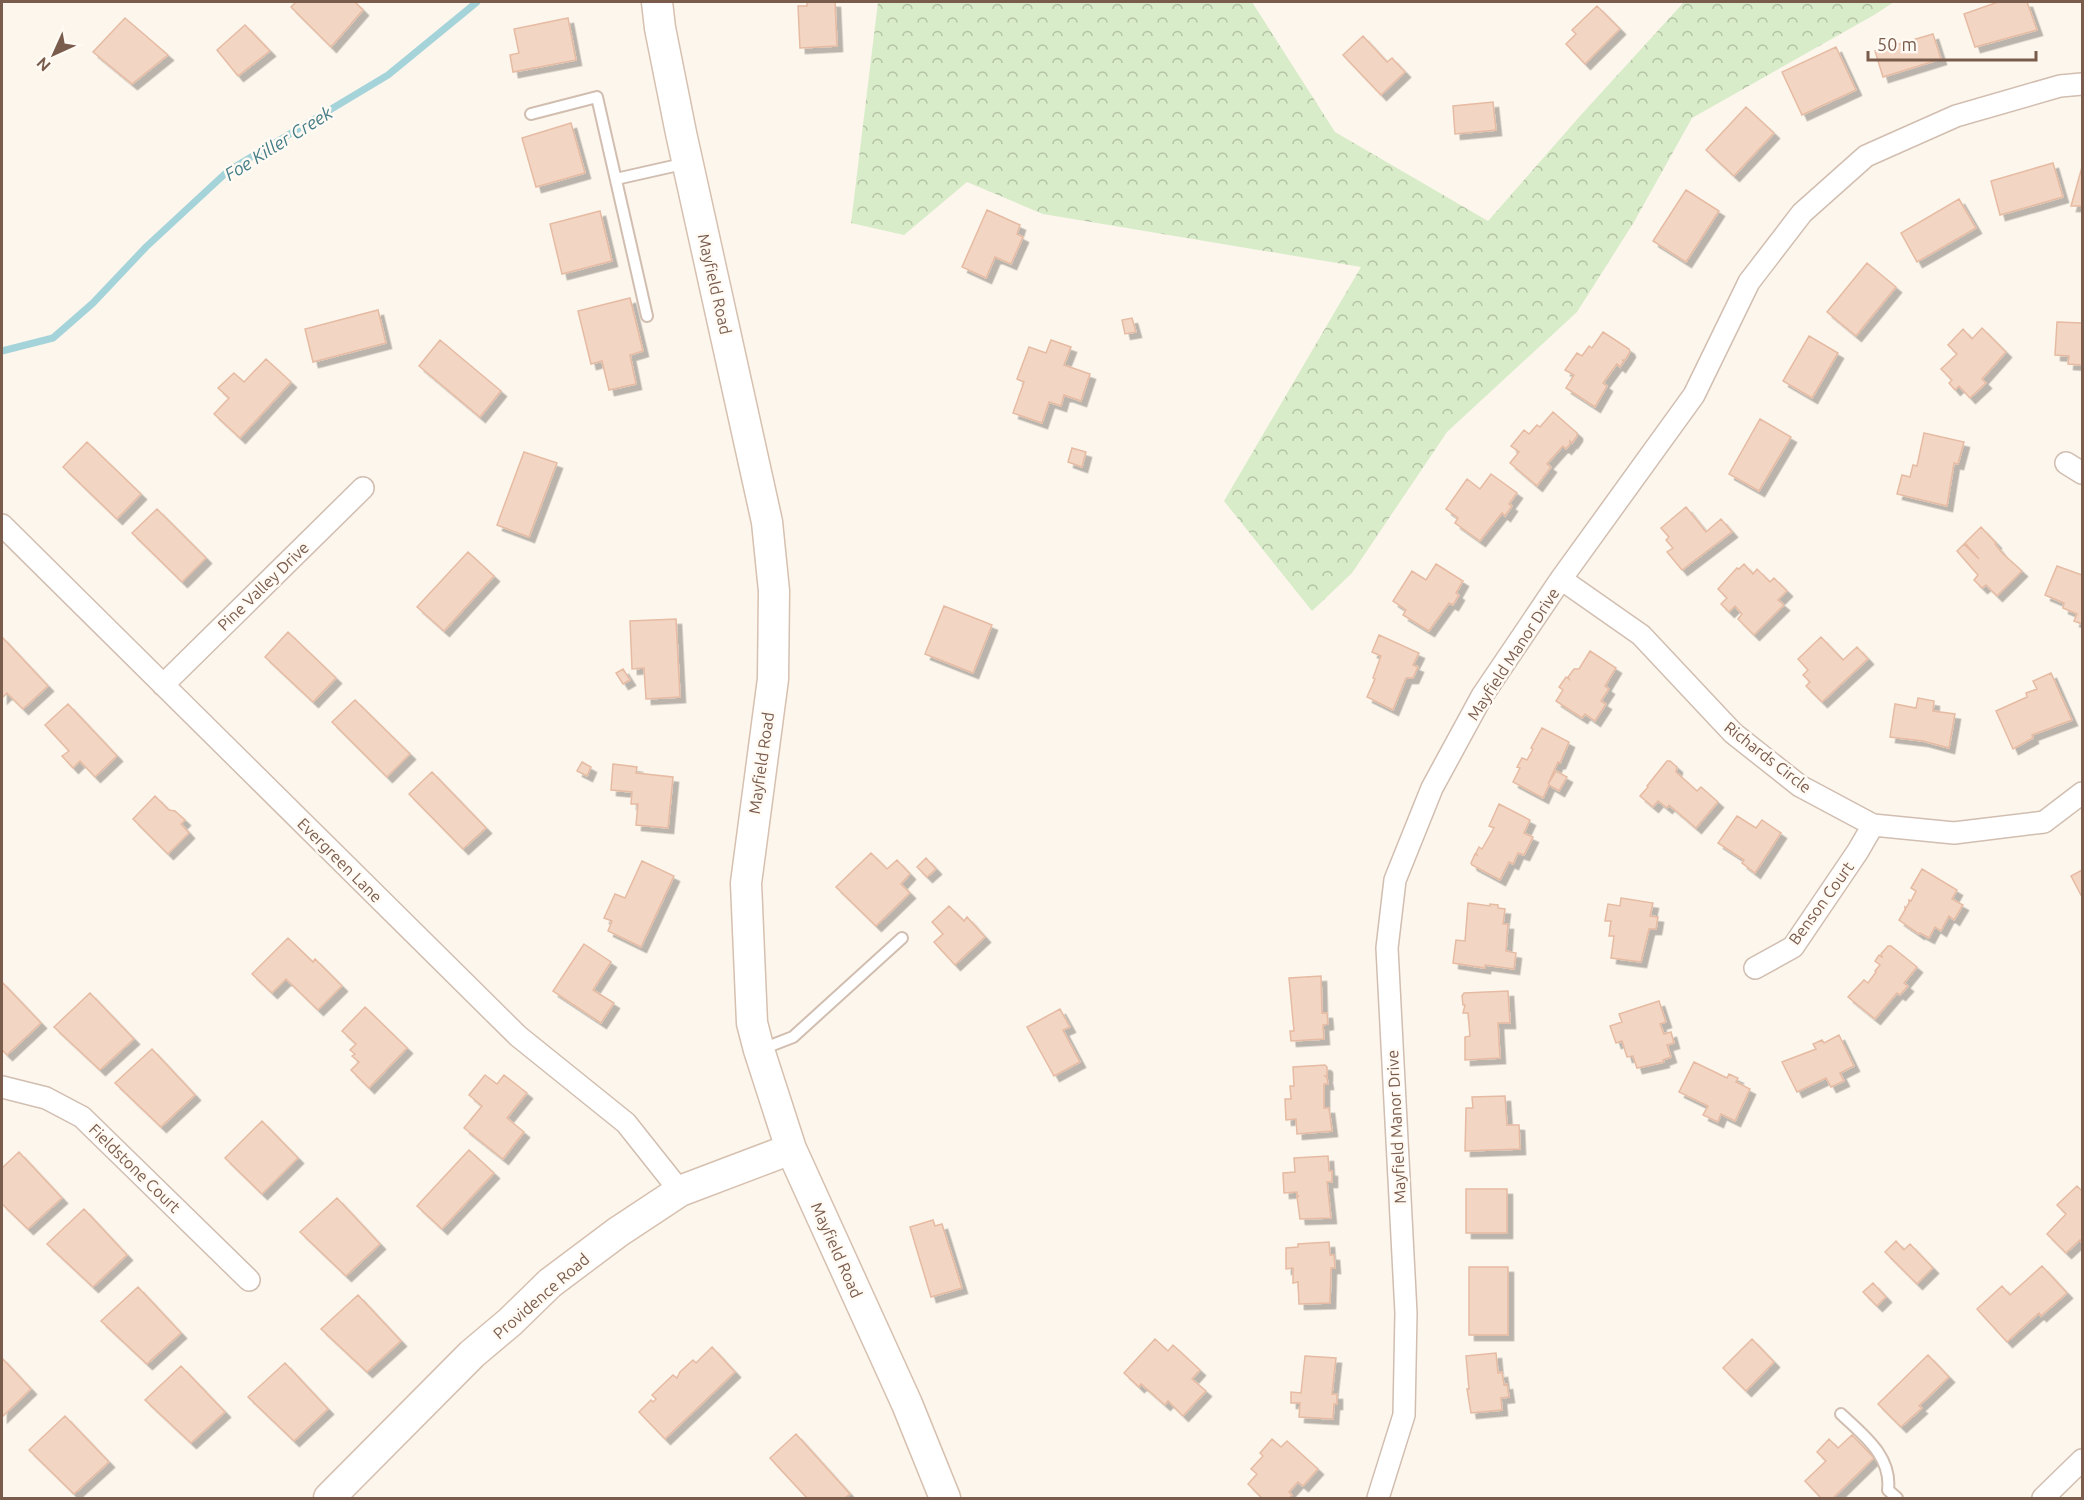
<svg xmlns="http://www.w3.org/2000/svg" width="2084" height="1500" viewBox="0 0 2084 1500" font-family="Ubuntu,sans-serif">
<style>
.forest{fill:url(#forest-crowns)}
.lines{fill:none;stroke-linecap:round;stroke-linejoin:round}
.stream{stroke:#a5d3da;stroke-width:7}
.building{fill:#f3d5c3;stroke:#e6bba3;stroke-width:1.5;filter:url(#shadow)}
.lane-casing{stroke:#d1beb0;stroke-width:14}
.street-casing{stroke:#d1beb0;stroke-width:24}
.secondary-casing{stroke:#d6c0b0;stroke-width:33}
.lane{stroke:#fff;stroke-width:10}
.street{stroke:#fff;stroke-width:21}
.secondary{stroke:#fff;stroke-width:30}
.labels{text-anchor:middle;dominant-baseline:central;stroke-width:5;stroke-linejoin:round;paint-order:stroke}
.street-label{font-size:16px;fill:#7a5c4d;stroke:#fffaf3}
.water-label{font-size:18px;font-style:italic;fill:#437c86;stroke:#fffaf3}
</style>
<defs>
<pattern id="forest-crowns" width="20" height="18" patternUnits="userSpaceOnUse" patternTransform="scale(1.5)"><rect width="20" height="18" fill="#d8ecc9"/><path d="M2 6a3 3 0 1 1 6 0M12 15a3 3 0 1 1 6 0" fill="none" stroke="#b4c2a5"/></pattern>
<filter id="shadow"><feDropShadow dx="5.5" dy="5.5" stdDeviation="0" flood-color="#0004"/></filter>
</defs>
<rect width="100%" height="100%" fill="#fdf6ec"/>
<!-- forest -->
<path class="forest" d="M878,2H1252L1335,132L1488,221L1580,116L1684,2H1894L1874,15L1692,118L1634,222L1577,312L1447,432L1352,573L1312,611L1224,501L1361,267L1043,214L967,182L904,235L851,223Z"/>
<g class="lines">
<!-- stream -->
<path class="stream" d="M2,351L53,338L93,303L146,247L228,171L388,75L477,2"/>
</g>
<!-- building -->
<path class="building" d="M296,2H355L363,10L331,47L291,7Z
M807,2H835L837,46L800,48L798,6H807Z
M1998,2H2027L2037,30L1975,47L1964,14Z
M1597,6L1620,29L1585,64L1566,44L1576,34L1572,30Z
M125,18L168,55L132,84L93,52Z
M568,18L576,60L513,72L510,55L519,53L514,29Z
M245,25L270,51L238,76L217,50Z
M1933,34L1941,59L1883,77L1875,51Z
M1363,36L1387,62L1392,58L1405,72L1381,95L1343,55Z
M1836,47L1856,90L1802,115L1782,72Z
M1493,102L1496,130L1455,134L1453,106Z
M1746,107L1774,133L1734,176L1706,150Z
M571,123L585,173L536,187L522,138Z
M2053,163L2063,197L2000,215L1991,181Z
M2082,167V206H2071Z
M1686,190L1719,211L1686,262L1653,241Z
M1959,199L1976,228L1917,262L1901,233Z
M987,210L1020,225L1017,234L1023,237L1011,264L995,257L986,278L962,267Z
M600,211L612,261L562,274L550,224Z
M1867,263L1896,287L1856,336L1827,312Z
M630,298L643,351L630,355L636,384L609,390L602,361L591,364L578,311Z
M378,310L386,343L313,362L305,329Z
M1132,318L1136,332L1125,334L1122,320Z
M2057,322L2082,323V365L2068,364L2069,356L2055,355Z
M1982,328L2006,352L1982,379L1986,383L1970,398L1959,386L1955,390L1949,383L1952,380L1941,369L1957,354L1948,345L1963,329L1972,339Z
M1603,332L1629,349L1630,352L1625,360H1622L1624,361L1620,367L1617,364L1603,383L1607,386L1595,407L1566,388L1574,375L1565,370L1577,353L1582,356L1589,346L1592,348Z
M1809,336L1838,353L1812,398L1783,381Z
M440,340L501,391L480,417L419,366Z
M1051,340L1071,347L1064,365L1090,374L1081,401L1064,395L1061,406L1049,402L1042,423L1013,413L1024,382L1017,379L1029,347L1046,353Z
M266,359L291,382L240,438L214,414L229,398L218,388L234,373L244,382Z
M1553,412L1577,433V436L1572,443L1570,441V444L1566,449L1563,446L1547,464L1551,467L1537,486L1510,463L1519,452L1511,446L1524,430L1529,434L1537,425L1540,427Z
M1760,419L1791,437L1759,491L1729,474Z
M1924,433L1964,442L1958,464L1954,463L1947,506L1897,494L1902,475L1910,477L1913,465L1917,466Z
M87,442L141,494L117,519L63,467Z
M1072,448L1086,452L1082,467L1068,462Z
M524,452L557,463L529,537L497,525Z
M1491,474L1517,493L1509,504L1512,506L1505,516L1502,513L1480,541L1455,523L1458,518L1446,509L1467,479L1480,489Z
M1686,507L1706,532L1721,519L1732,532L1682,570L1667,552L1673,548L1666,540L1669,537L1661,528Z
M157,509L206,558L182,582L132,533Z
M1981,527L1996,543L1995,544L2003,554L2022,571L1997,596L1986,585L1982,588L1974,580L1978,575L1957,551L1964,544L1979,559L1965,543Z
M468,552L494,576L444,631L417,607Z
M1436,564L1463,581L1456,593L1459,595L1453,605L1449,603L1429,631L1403,615L1406,610L1393,601L1412,571L1426,580Z
M1744,564L1753,574L1757,569L1770,582L1774,578L1787,591L1778,600L1784,605L1754,635L1738,619L1742,614L1735,606L1729,612L1721,604L1727,598L1718,589L1737,568L1739,569Z
M2057,566L2082,575V624L2074,621L2077,614L2063,608L2064,603L2045,595Z
M944,606L992,625L973,673L925,654Z
M676,619L680,697L646,699L644,668L632,669L630,621Z
M288,632L336,678L313,702L265,657Z
M1379,635L1419,653L1413,665L1418,667L1413,678H1406L1393,710L1367,697L1375,679L1373,678L1381,656L1372,652Z
M2,637L48,686L23,709L7,693L2,698Z
M1821,637L1843,660L1857,647L1868,659L1822,702L1806,686L1810,682L1803,675L1808,670L1798,659Z
M1590,651L1616,668L1605,686L1609,689L1601,701L1606,704L1595,721L1585,714L1582,718L1556,701L1563,690L1559,687L1566,677L1569,679L1568,677L1574,669H1579Z
M623,669L630,680L623,684L616,673Z
M2051,673L2072,720L2032,735L2033,738L2013,749L1996,711L2027,697L2026,693L2037,689L2033,681Z
M1918,698L1934,701L1933,711L1955,714L1949,748L1923,741L1890,737L1895,704L1916,708Z
M355,700L410,754L387,777L332,722Z
M68,704L117,756L95,777L80,761L73,768L62,756L69,751L45,725Z
M1542,728L1569,742L1560,763L1558,762L1548,784L1556,771L1567,777L1559,791L1549,785L1543,798L1513,782L1520,768L1517,767L1522,758L1527,760L1533,749L1531,748Z
M1667,761H1670L1677,767L1676,772L1697,791L1701,787L1718,802L1696,828L1669,805L1667,808L1658,801L1653,807L1640,796L1648,787L1647,786Z
M582,762L591,767L587,776L577,771Z
M613,764L637,767L636,773L673,777L668,828L636,825L638,804H631L632,792L611,790Z
M432,772L486,828L463,849L409,794Z
M155,796L169,810L175,811L185,820L181,824L189,833L168,854L133,819Z
M1499,804L1530,820L1524,833L1533,837L1524,855L1518,853L1513,864L1509,862L1500,880L1472,865L1471,863L1475,854L1477,855L1476,853L1479,847L1482,849L1494,828L1489,826Z
M1737,816L1756,828L1762,820L1781,833L1755,873L1742,863L1744,860L1718,843Z
M871,853L887,869L897,860L910,874L901,884L910,893L876,926L836,887Z
M926,858L936,869L927,877L917,867Z
M642,861L674,876L641,947L608,931L612,921L604,918L615,894L625,898Z
M1922,869L1957,890L1952,899L1963,905L1954,920L1949,916L1941,931L1935,927L1929,938L1920,933L1919,934L1899,920L1905,910V907L1906,908L1909,903V900L1911,901L1916,891L1911,888Z
M2082,870V897L2071,876Z
M1621,898L1653,903L1650,916L1658,917L1656,929H1649L1641,962L1611,958L1614,936H1609L1611,921H1605L1608,904L1620,906Z
M1468,903L1490,906V904L1498,905V908L1505,909L1503,924H1508L1506,951L1516,953L1514,969L1485,965V968L1453,963L1456,940L1465,941Z
M949,906L964,921L967,917L985,937L955,965L934,942L943,934L932,922Z
M288,938L313,962L315,959L342,986L318,1010L286,979L272,993L252,974Z
M584,944L611,962L593,990L614,1003L601,1023L553,991Z
M1888,946H1891L1917,967L1904,983L1908,986L1900,995L1897,993L1875,1019L1848,997L1864,980L1868,983L1876,972L1875,971L1880,965L1875,961L1879,955L1882,957L1881,954Z
M1321,976L1322,1013H1327L1328,1024L1323,1025L1324,1039L1291,1041L1290,1031H1294L1289,978Z
M2,982L41,1023L7,1055L2,1050Z
M1508,991L1510,1023H1498L1500,1058L1465,1060V1037L1470,1036L1468,1013H1463L1465,1005H1463L1462,996L1464,993Z
M90,993L134,1039L100,1070L54,1027Z
M1659,1001L1666,1022L1660,1024L1664,1034L1671,1032L1674,1043L1667,1045L1671,1057L1663,1060L1664,1062L1637,1068L1633,1056L1627,1057L1622,1041L1616,1043L1610,1026L1622,1022L1619,1014Z
M365,1007L407,1048L369,1088L351,1070L359,1062L352,1056L355,1054L350,1050L356,1044L342,1031Z
M1060,1009L1070,1027L1063,1030L1080,1062L1054,1076L1027,1027Z
M1839,1035L1854,1066L1840,1073L1844,1081L1831,1087L1826,1078L1797,1092L1782,1062L1816,1049L1813,1044L1822,1040L1824,1043Z
M152,1049L195,1095L161,1127L115,1083Z
M1694,1062L1727,1078L1729,1074L1738,1078L1736,1082L1750,1089L1735,1121L1721,1114L1718,1122L1703,1115L1708,1106L1679,1092Z
M1325,1065L1327,1067V1076H1325L1327,1078L1328,1084H1324V1108H1329L1332,1131L1297,1134L1296,1119L1286,1120L1285,1099H1291L1290,1086H1294L1293,1067Z
M485,1075L497,1084L504,1075L527,1093L507,1118L524,1132L503,1159L464,1128L482,1106L469,1095Z
M1505,1096L1507,1125H1519L1520,1149L1465,1151L1466,1108H1473L1472,1097Z
M262,1121L298,1158L262,1194L225,1158Z
M469,1150L494,1173L442,1229L417,1206Z
M19,1152L62,1198L28,1229L2,1204V1168Z
M1328,1156L1329,1171H1332V1182H1327L1331,1218L1300,1219L1297,1197L1299,1196H1297V1192L1284,1193L1283,1173L1295,1172L1294,1158Z
M2077,1186L2082,1191V1243L2080,1240L2066,1253L2047,1234L2066,1214L2057,1205Z
M1466,1189H1507V1233H1466Z
M337,1198L380,1244L346,1276L300,1232Z
M84,1209L127,1255L93,1287L47,1244Z
M933,1220L935,1226L942,1224L962,1288L931,1297L910,1227Z
M1896,1241L1904,1250L1910,1244L1933,1268L1917,1284L1885,1252Z
M1329,1242L1330,1255H1334L1335,1268H1331L1330,1303L1299,1304L1298,1282L1293,1283V1268L1286,1269V1248L1298,1247V1244Z
M2042,1266L2067,1293L2041,1316L2039,1313L2007,1342L1977,1309L2002,1286L2010,1295Z
M1469,1267H1508V1335H1469Z
M1873,1283L1886,1297L1877,1306L1863,1292Z
M138,1287L181,1333L147,1364L101,1321Z
M358,1295L401,1341L367,1372L321,1329Z
M1155,1339L1168,1351L1173,1345L1200,1370L1192,1379L1206,1391L1183,1416L1168,1401L1165,1405L1141,1384L1139,1387L1124,1373Z
M1752,1339L1774,1362L1746,1391L1723,1368Z
M712,1347L735,1372L665,1439L639,1412L651,1400L653,1402L656,1399L652,1395L673,1375L677,1378L680,1372L693,1360L696,1363Z
M1496,1353L1498,1373L1502,1372L1504,1385L1507,1384L1509,1397L1501,1398L1502,1410L1471,1413L1467,1389H1469L1466,1356Z
M1928,1355L1949,1377L1919,1406L1922,1408L1901,1427L1878,1404Z
M1305,1356L1336,1358L1332,1394H1337V1404H1334L1333,1419L1299,1417L1300,1403H1291V1392L1301,1393Z
M2,1358L31,1389L2,1417Z
M285,1363L328,1409L294,1441L248,1397Z
M181,1366L225,1412L191,1443L145,1400Z
M65,1416L109,1462L74,1494L29,1450Z
M796,1434L850,1494L845,1498H807L770,1458Z
M1852,1435L1874,1458L1833,1498H1821L1805,1481L1826,1461L1817,1452L1829,1439L1838,1448Z
M1272,1439L1281,1447L1287,1441L1318,1469L1303,1486L1298,1482L1289,1492L1292,1495L1289,1498H1262L1248,1484L1257,1474L1251,1469L1263,1456L1260,1453Z"/>
<g class="lines">
<defs>
<path id="lane" d="M531,114L597,97L647,316
M616,179L687,163
M762,1049L793,1037L902,938
M1841,1414C1863,1435 1892,1456 1888,1490L1897,1498"/>
<path id="street" d="M2066,463L2082,473
M2,525L518,1036L626,1123L680,1191
M1561,579L1641,635L1733,733L1800,786L1873,825L1954,833L2044,822L2082,793
M163,685L363,488
M1755,968L1793,947L1858,851L1873,825
M2,1087L46,1098L82,1117L249,1280
M1378,1498L1404,1415L1406,1313L1387,948L1395,880L1432,788L1482,696L1561,579L1694,395L1749,282L1802,213L1866,156L1956,116L2060,86L2082,84
M2043,1498L2082,1460"/>
<path id="secondary" d="M657,2L660,28L681,133L767,522L774,591L773,679L746,883L752,1023L759,1050L791,1149L907,1404L945,1498
M329,1498L472,1354L510,1322L550,1283L618,1232L680,1191L791,1149"/>
</defs>
<!-- lane casing -->
<use href="#lane" class="lane-casing"/>
<!-- street casing -->
<use href="#street" class="street-casing"/>
<!-- secondary casing -->
<use href="#secondary" class="secondary-casing"/>
<!-- lane -->
<use href="#lane" class="lane"/>
<!-- street -->
<use href="#street" class="street"/>
<!-- secondary -->
<use href="#secondary" class="secondary"/>
</g>
<g class="labels">
<!-- street labels -->
<g class="street-label">
<text transform="translate(715 284) rotate(77)">Mayfield Road</text>
<text transform="translate(263 586) rotate(-44)">Pine Valley Drive</text>
<text transform="translate(1513 654) rotate(-57)">Mayfield Manor Drive</text>
<text transform="translate(1768 757) rotate(38)">Richards Circle</text>
<text transform="translate(761 763) rotate(-82)">Mayfield Road</text>
<text transform="translate(340 860) rotate(45)">Evergreen Lane</text>
<text transform="translate(1821 903) rotate(-54)">Benson Court</text>
<text transform="translate(1396 1127) rotate(-93)">Mayfield Manor Drive</text>
<text transform="translate(135 1168) rotate(44)">Fieldstone Court</text>
<text transform="translate(837 1250) rotate(66)">Mayfield Road</text>
<text transform="translate(541 1296) rotate(-41)">Providence Road</text>
</g>
<!-- water labels -->
<g class="water-label">
<text transform="translate(278 143) rotate(-32)">Foe Killer Creek</text>
</g>
</g>
<!-- border -->
<rect width="2084" height="1500" fill="none" stroke="#7a5c4d" stroke-width="6"/>
<!-- north arrow -->
<g transform="translate(54 54) rotate(225)" stroke="#fffaf3" stroke-width="4.5" paint-order="stroke">
<path d="M0-4.5L10 22L0 15L-10 22Z" fill="#7a5c4d"/>
<text y="-9" font-size="16" font-weight="bold" text-anchor="middle" fill="#7a5c4d">N</text>
</g>
<!-- scale -->
<path d="M1868 51v9h168v-9" fill="none" stroke="#7a5c4d" stroke-width="3"/>
<text x="1877" y="51" font-size="18" fill="#7a5c4d" stroke="#fffaf3" stroke-width="4.5" paint-order="stroke">50 m</text>
</svg>
